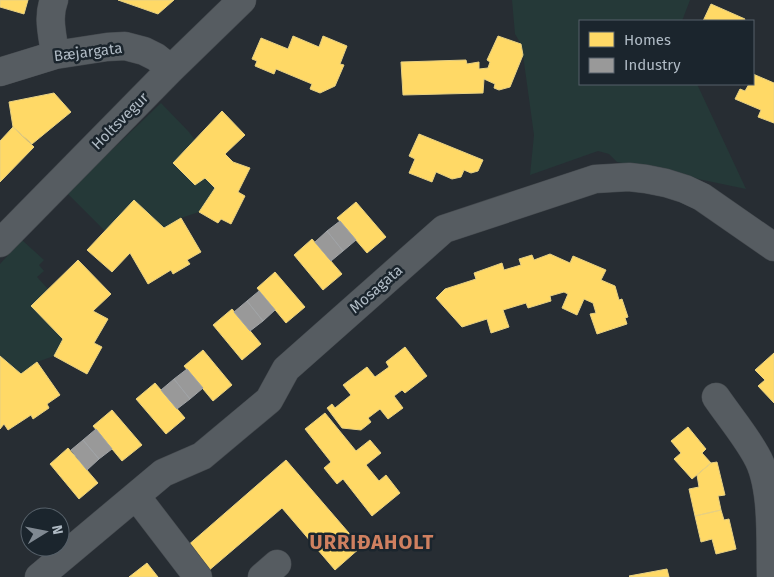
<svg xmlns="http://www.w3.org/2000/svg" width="774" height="577" viewBox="0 0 774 577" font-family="'Fira Sans',sans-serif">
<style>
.green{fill:#253938}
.homes{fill:#ffd966;stroke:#e7d082}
.industry{fill:#999;stroke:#a0a3a6}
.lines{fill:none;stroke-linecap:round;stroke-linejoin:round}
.minor-casing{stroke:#44494e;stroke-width:29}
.minor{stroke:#565c61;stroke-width:28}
.labels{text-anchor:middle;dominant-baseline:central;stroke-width:5;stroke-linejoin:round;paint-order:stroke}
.street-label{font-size:15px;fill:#b0bbc5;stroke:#1b252d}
.district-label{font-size:20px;font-weight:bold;letter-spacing:1px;fill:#cf8060;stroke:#1b252d}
</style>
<rect width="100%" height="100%" fill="#272d33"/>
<!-- green -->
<path class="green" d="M512,0H690L682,21H580V84H697L746,189L617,162L609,154L598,151L530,175L534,135L523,55L521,44L515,34Z
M161,103L189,132L195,140L173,163L195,185L205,178L215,188L199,212L181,218L164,228L134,200L105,231L67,193Z
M22,240L44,260L39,265L44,271L37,277L48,289L31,306L63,339L54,356L37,362L21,374L0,356V264Z"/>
<!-- homes -->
<path class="homes" d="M0,0H28L24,14L0,7Z
M118,0H174L158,14Z
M711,4L745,19L744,21H703Z
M293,36L319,47L323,36L347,46L340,64L344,65L335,86L320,93L310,89L312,84L276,69L274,74L255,66L257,61L252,59L261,38L288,49Z
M498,36L521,44L523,55L510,87L499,90L494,88L495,84L484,79L483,93L403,95L401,62L466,60L467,64L479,62V69L488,68L490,62L487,60Z
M753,74L774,83V123L758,117L761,110L735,99L740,89L745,91L749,84H753Z
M54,93L71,112L32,144L13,127L9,102Z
M222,111L245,135L225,154L233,162L250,168L238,192L245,196L231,224L221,219L218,223L199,212L215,188L205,178L195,185L173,163Z
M13,127L34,147L0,182V141Z
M419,134L483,160L478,171L471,173L464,170L461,177L452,179L436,172L432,182L409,173L415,159L409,156Z
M134,200L164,228L181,218L201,252L187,260L190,264L173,274L171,270L148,284L130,253L112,272L87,250Z
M356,202L386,237L367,253L337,218Z
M312,239L342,274L323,290L294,255Z
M550,254L570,263L573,256L606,270L601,280L615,286L619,300L622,299L628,317L625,318L627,324L597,334L590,314L596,313L593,303L584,299L577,315L562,308L568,294L564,292L550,296L551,301L528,308L526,303L503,310L509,327L491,333L487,319L462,327L436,298L445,289L476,279L474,273L502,263L504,270L521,265L519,259L532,255L534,260Z
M78,260L111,294L93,311L108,319L94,343L102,347L87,374L54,356L63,339L31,306Z
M275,272L305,307L286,323L257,288Z
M232,309L261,344L242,360L213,325Z
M405,347L427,376L405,393L402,390L394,396L403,408L388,419L380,409L368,418L371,422L361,430L342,428L327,408L332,404L335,408L351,395L343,385L367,367L375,377L389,367L386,362Z
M203,350L232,385L213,401L184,366Z
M774,353V403L758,386L765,380L755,370Z
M0,356L21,374L37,362L60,395L47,404L49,408L33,419L31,415L8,430L4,424L0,429Z
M155,383L185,418L166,434L136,399Z
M112,410L142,445L122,461L93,426Z
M325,413L356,451L370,440L381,453L366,465L379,481L386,475L400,493L372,516L343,479L337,484L324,468L331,462L305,429Z
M688,427L706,449L702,453L711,463L692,479L674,459L681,453L671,441Z
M68,448L98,483L79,499L50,464Z
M286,460L361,547L335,570L282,508L207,572L186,547Z
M717,462L725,495L718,496L721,510L695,516L689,489L699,487L697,475L711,463Z
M721,510L724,520L729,519L736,549L716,554L712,539L701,542L695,516Z
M147,563L158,577H129Z
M667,569L669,577H630L629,576Z"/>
<!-- industry -->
<path class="industry" d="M340,221L356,240L343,251L327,231Z
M327,231L343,251L331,261L315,242Z
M259,291L275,310L263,321L247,301Z
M247,301L263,321L250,331L234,312Z
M187,369L203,388L190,399L174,379Z
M174,379L190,399L177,409L161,390Z
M96,429L112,449L99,459L83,440Z
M83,440L99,459L87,470L71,450Z"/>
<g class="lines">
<defs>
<path id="minor" d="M54,0C47,18 53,36 55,55
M0,72L55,55L107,47L125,46L144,51L156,57L171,69
M0,243L171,69L242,0
M716,397C729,416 745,435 756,455C774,485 770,542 771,577
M136,496L198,577
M39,577L163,473L202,456L269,400L286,369L444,229L595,179L629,177L646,179L666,183L685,189L702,197L774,247
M262,577L277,564"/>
</defs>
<!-- minor casing -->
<use href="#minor" class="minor-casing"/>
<!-- minor -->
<use href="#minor" class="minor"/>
</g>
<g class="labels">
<!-- street labels -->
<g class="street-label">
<text transform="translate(88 52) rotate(-7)">Bæjargata</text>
<text transform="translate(120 121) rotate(-45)">Holtsvegur</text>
<text transform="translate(376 289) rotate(-41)">Mosagata</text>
</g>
<!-- district labels -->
<g class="district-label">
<text x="372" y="542">URRIÐAHOLT</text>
</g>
</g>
<!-- legend -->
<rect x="579" y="20" width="175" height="65" fill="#1b252d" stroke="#57616a"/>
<rect x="589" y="32" width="25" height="15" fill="#ffd966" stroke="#57616a"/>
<text x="624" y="45" font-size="15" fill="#b0bbc5">Homes</text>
<rect x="589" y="58" width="25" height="15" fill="#999999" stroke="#57616a"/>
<text x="624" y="70" font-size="15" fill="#b0bbc5">Industry</text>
<!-- north arrow -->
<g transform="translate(45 532) rotate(80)"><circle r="24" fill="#1b252d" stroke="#57616a"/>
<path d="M0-4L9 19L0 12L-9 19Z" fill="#808992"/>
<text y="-8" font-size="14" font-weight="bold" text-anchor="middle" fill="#b0bbc5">N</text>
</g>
</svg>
